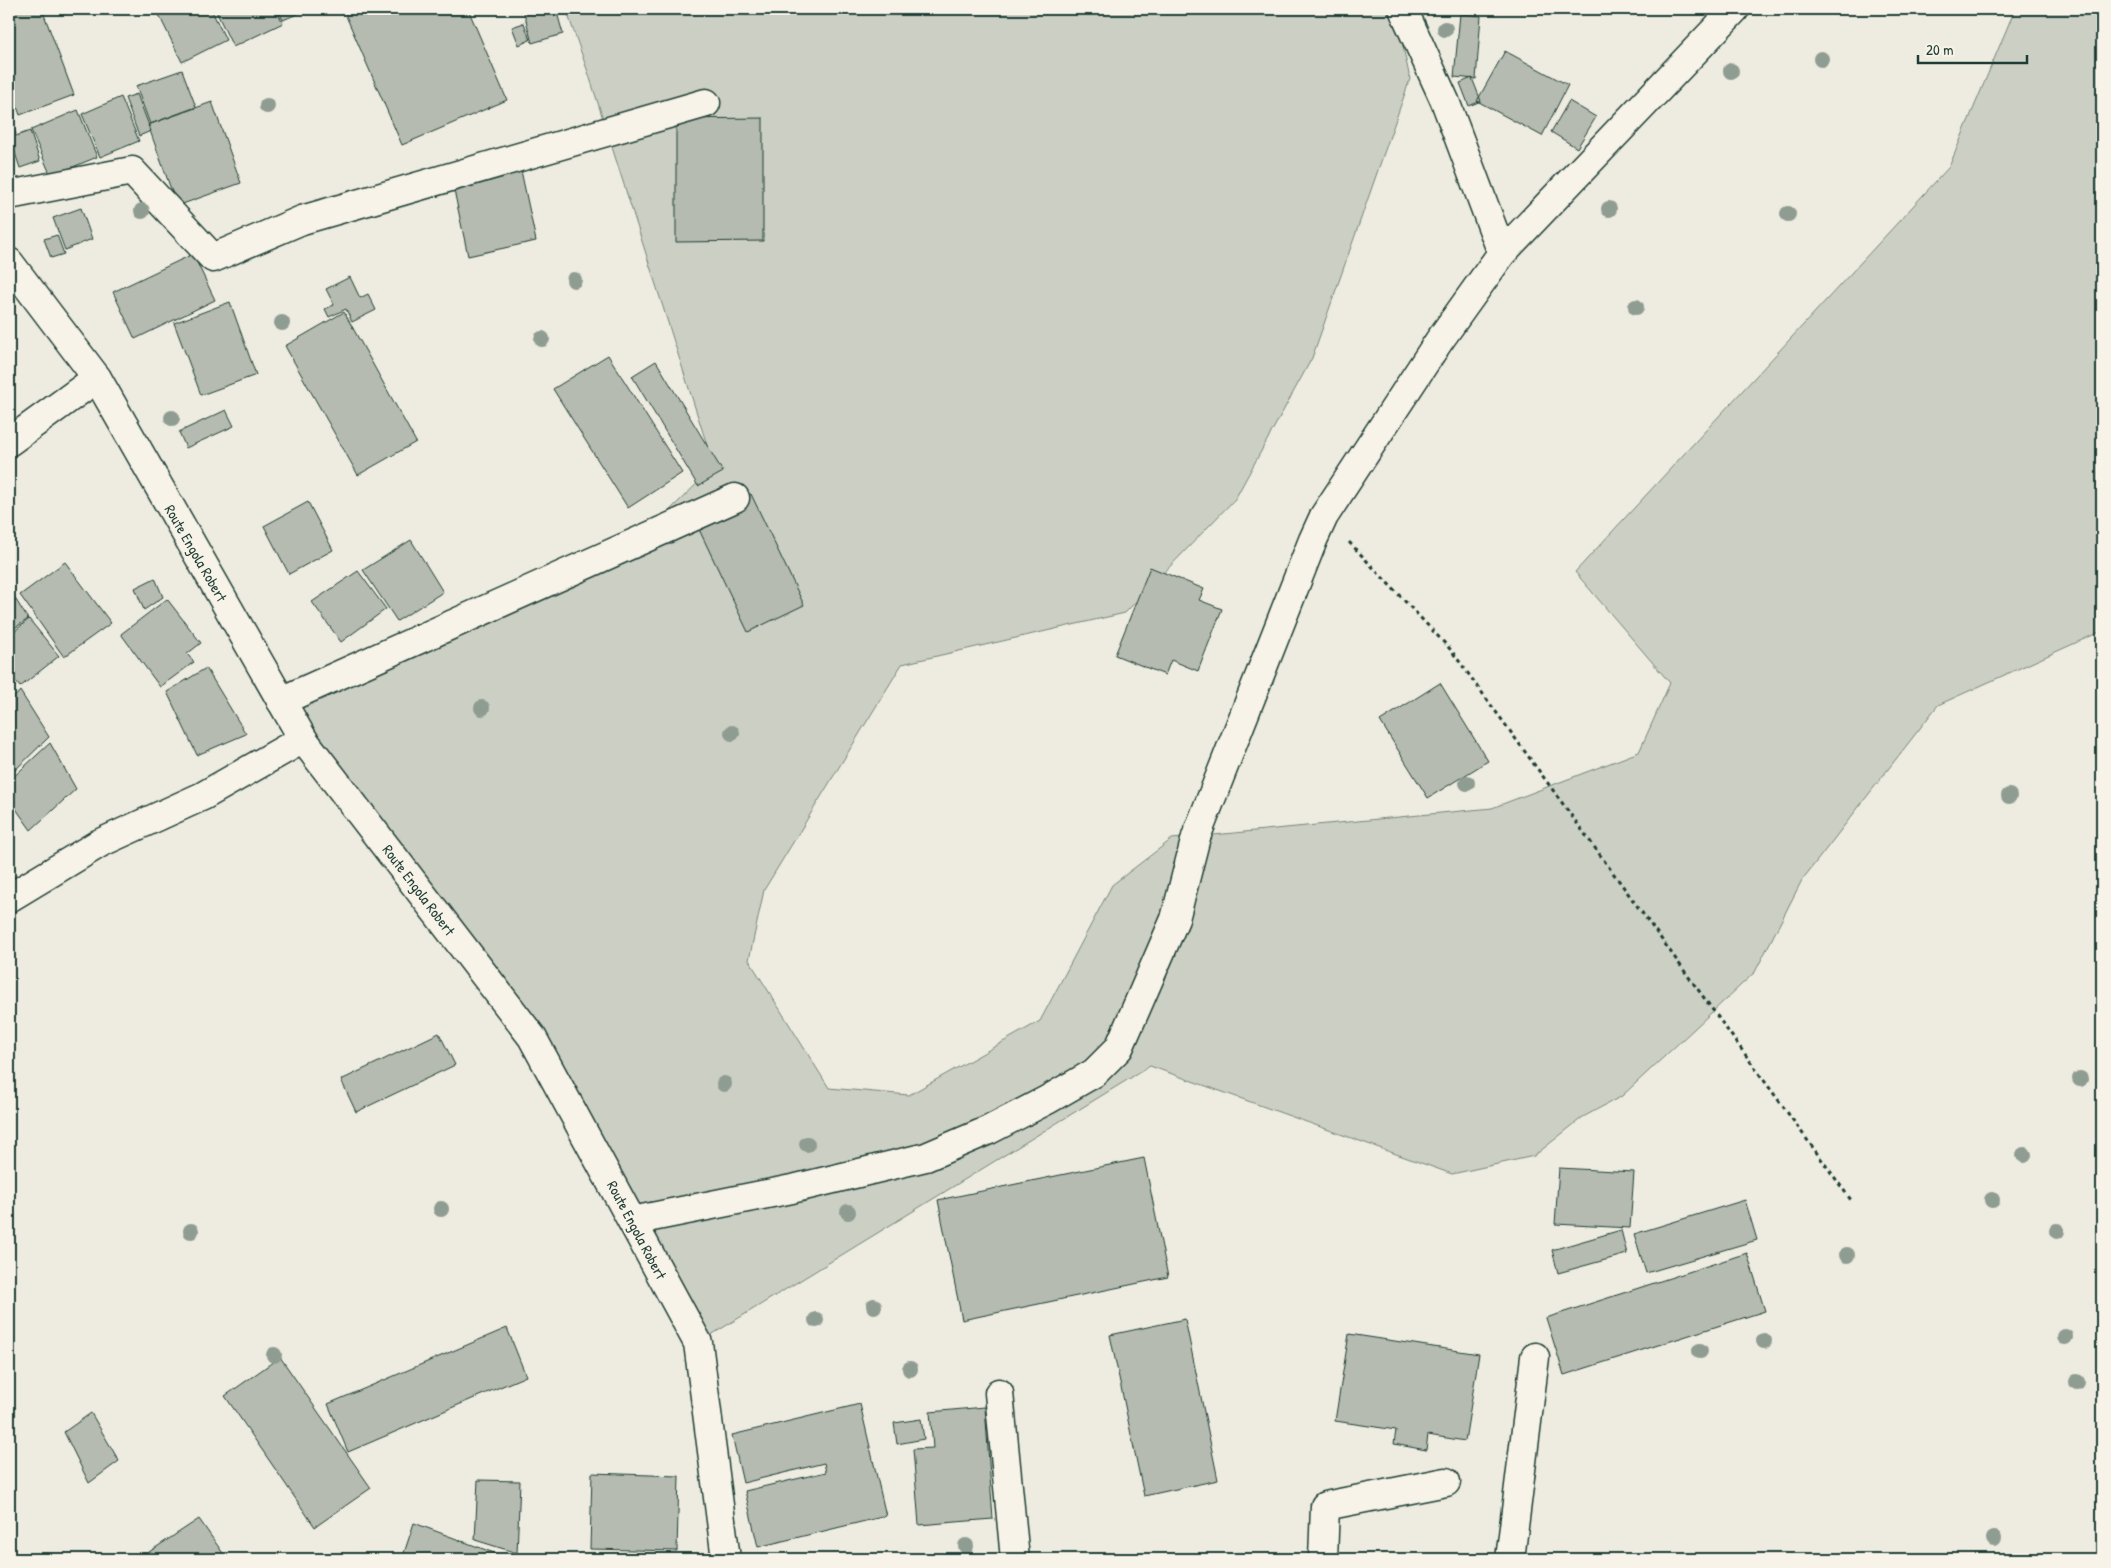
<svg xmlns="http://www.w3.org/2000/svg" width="2111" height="1568" viewBox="0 0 2111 1568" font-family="'Patrick Hand',sans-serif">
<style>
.green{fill:#cccfc4;stroke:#76867c}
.building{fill:#b5bbb0;stroke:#1f3d34}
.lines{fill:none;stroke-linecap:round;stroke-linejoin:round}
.minor-casing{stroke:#1f3d34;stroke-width:31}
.tertiary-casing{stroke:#1f3d34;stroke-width:31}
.path{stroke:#1f3d34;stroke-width:3;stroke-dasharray:4 4;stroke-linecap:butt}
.minor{stroke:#f7f3e8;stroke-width:28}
.tertiary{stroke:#f7f3e8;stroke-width:28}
.tree{fill:#8f9c92}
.labels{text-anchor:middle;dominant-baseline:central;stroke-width:4;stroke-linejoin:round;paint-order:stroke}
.street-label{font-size:15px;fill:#1f3d34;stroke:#f7f3e8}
</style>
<rect width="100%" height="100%" fill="#eeece1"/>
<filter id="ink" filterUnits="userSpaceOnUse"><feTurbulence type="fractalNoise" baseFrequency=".02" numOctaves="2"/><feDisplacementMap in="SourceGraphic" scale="10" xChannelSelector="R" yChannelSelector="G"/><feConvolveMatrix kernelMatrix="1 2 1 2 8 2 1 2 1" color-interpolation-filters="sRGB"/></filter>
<g filter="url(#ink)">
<!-- green -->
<path class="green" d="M566,9H1395L1410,79L1312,358L1235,499L1125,613L902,664L764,890L749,960L829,1088L909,1095L1040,1021L1112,885L1172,839L1492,808L1639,752L1670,683L1575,572L1949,167L2015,9H2102V631L1938,705L1802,880L1755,972L1622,1096L1583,1117L1534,1156L1452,1174L1150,1066L698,1343L532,1037L288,703L627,552L714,467L589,75Z"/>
<!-- building -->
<path class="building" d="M9,9H42L74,95L20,115L9,84Z
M156,9H211L226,40L182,62Z
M215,9H276L283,23L233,47Z
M278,9H300L302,12L283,20Z
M343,9H468L507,100L402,145Z
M523,9H556L563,34L532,43Z
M1460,14L1481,16L1476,79L1454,77Z
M524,23L530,40L519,45L512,27Z
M1505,51L1568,85L1542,136L1477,101Z
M182,70L196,107L150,124L136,86Z
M1472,78L1481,101L1469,106L1460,83Z
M137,94L151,131L139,136L125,98Z
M121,97L139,141L100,157L82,114Z
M1569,101L1596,117L1577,148L1551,132Z
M212,102L241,183L177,206L148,125Z
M78,110L97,157L51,176L31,130Z
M9,118L16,134L9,137Z
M763,118V241L676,242V119Z
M30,131L40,161L20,168L10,138Z
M519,161L536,241L468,256L451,176Z
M81,208L92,239L65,250L53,218Z
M57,235L64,254L51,258L44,239Z
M193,254L215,300L135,339L113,292Z
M350,277L360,298L368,294L376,310L352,322L346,309L329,317L325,309L334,305L326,289Z
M230,302L256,375L201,395L174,323Z
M344,312L416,442L358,475L285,346Z
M608,355L682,473L628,508L553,389Z
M656,361L723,472L698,486L632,376Z
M226,410L234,426L186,448L179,432Z
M751,494L804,605L748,632L695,521Z
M308,502L333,550L289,574L264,526Z
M411,540L443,592L397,621L363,570Z
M65,562L111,623L64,657L20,595Z
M1150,567L1204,589L1199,600L1222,609L1198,671L1171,660L1165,675L1115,655Z
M358,571L386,609L341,642L312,602Z
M155,578L163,597L144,610L135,588Z
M9,589L28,619L9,632Z
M167,599L201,643L187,654L194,662L160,687L121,634Z
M29,619L59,656L20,687L9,673V636Z
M206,668L246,734L197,755L167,692Z
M1440,683L1488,761L1428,798L1380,721Z
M20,691L49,737L9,776V703Z
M50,743L76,789L31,830L9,799V781Z
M439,1033L455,1065L356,1112L341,1080Z
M1144,1158L1168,1277L962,1320L938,1200Z
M1559,1168L1634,1172L1630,1228L1555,1224Z
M1745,1200L1757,1240L1646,1273L1634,1234Z
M1621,1230L1627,1254L1558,1273L1552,1250Z
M1747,1253L1765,1311L1564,1375L1546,1318Z
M1185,1319L1218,1480L1144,1496L1110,1335Z
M507,1328L526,1376L348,1452L328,1404Z
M1349,1334L1479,1354L1465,1441L1428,1435L1426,1450L1394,1444L1396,1430L1335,1421Z
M280,1357L371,1488L315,1527L225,1396Z
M860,1404L886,1516L758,1547L745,1491L826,1472L824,1463L743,1483L732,1435Z
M985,1407L993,1519L919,1525L913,1449L933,1448L930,1412Z
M91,1413L119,1461L89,1483L64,1432Z
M921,1419L924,1439L897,1444L894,1423Z
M592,1473L679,1476L677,1551L590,1549Z
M478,1480L520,1481L517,1553L475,1540Z
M199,1519L227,1559H154L149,1552Z
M414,1523L510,1559H402Z"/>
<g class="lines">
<defs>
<path id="minor" d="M1403,9L1445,101L1502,253
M9,195L132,171L213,258L302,220L706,103
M9,442L97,378
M281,701L735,498
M9,898L100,843L203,796L303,739
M632,1221L792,1189L926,1157L989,1130L1047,1100L1094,1073L1119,1048L1175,919L1196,837L1313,540L1324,516L1439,341L1502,253L1735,9
M999,1393L1015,1559
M1323,1559L1325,1506L1446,1482
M1510,1559L1535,1357"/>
<path id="tertiary" d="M9,262L97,378L303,739L532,1037L698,1343L726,1559"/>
</defs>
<!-- minor casing -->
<use href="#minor" class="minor-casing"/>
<!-- tertiary casing -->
<use href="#tertiary" class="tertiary-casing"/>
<!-- path -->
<path class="path" d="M1349,542L1451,650L1851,1200"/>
<!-- minor -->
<use href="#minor" class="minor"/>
<!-- tertiary -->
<use href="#tertiary" class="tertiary"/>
</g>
<!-- trees -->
<g class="tree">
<circle cx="1445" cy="29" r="8"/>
<circle cx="1821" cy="59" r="8"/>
<circle cx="1731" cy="71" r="8"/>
<circle cx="267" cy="106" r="8"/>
<circle cx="1609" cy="209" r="8"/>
<circle cx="142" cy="211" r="8"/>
<circle cx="1788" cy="214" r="8"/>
<circle cx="574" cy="280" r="8"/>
<circle cx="1636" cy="307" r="8"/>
<circle cx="282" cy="323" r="8"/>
<circle cx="542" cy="339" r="8"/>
<circle cx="172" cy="418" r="8"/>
<circle cx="482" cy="708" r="8"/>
<circle cx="732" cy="733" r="8"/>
<circle cx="1467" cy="783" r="8"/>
<circle cx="2009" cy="796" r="8"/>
<circle cx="2080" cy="1079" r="8"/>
<circle cx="724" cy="1084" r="8"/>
<circle cx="807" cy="1144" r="8"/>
<circle cx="2024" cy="1155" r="8"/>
<circle cx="1992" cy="1200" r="8"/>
<circle cx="441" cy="1209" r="8"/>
<circle cx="848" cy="1212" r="8"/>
<circle cx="191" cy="1231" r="8"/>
<circle cx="2057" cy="1231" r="8"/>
<circle cx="1847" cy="1255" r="8"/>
<circle cx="874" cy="1306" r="8"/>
<circle cx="816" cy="1320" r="8"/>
<circle cx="2065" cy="1337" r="8"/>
<circle cx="1764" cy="1341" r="8"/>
<circle cx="1700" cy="1351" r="8"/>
<circle cx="274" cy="1355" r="8"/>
<circle cx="910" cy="1369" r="8"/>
<circle cx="2077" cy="1382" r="8"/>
<circle cx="1994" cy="1539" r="8"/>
<circle cx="966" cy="1546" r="8"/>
</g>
</g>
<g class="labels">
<!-- street labels -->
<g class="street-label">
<text transform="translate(196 553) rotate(60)">Route Engola Robert</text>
<text transform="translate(419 890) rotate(53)">Route Engola Robert</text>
<text transform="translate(637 1230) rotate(62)">Route Engola Robert</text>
</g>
</g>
<!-- margin -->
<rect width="2111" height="1568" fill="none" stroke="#f7f3e8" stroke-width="30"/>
<rect x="15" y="15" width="2081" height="1538" fill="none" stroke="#1f3d34" stroke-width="2" filter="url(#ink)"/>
<!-- scale -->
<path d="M1918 55v8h109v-8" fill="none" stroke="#1f3d34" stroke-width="2.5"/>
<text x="1926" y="55" font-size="15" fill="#1f3d34" stroke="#f7f3e8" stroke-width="4" paint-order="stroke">20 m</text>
</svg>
